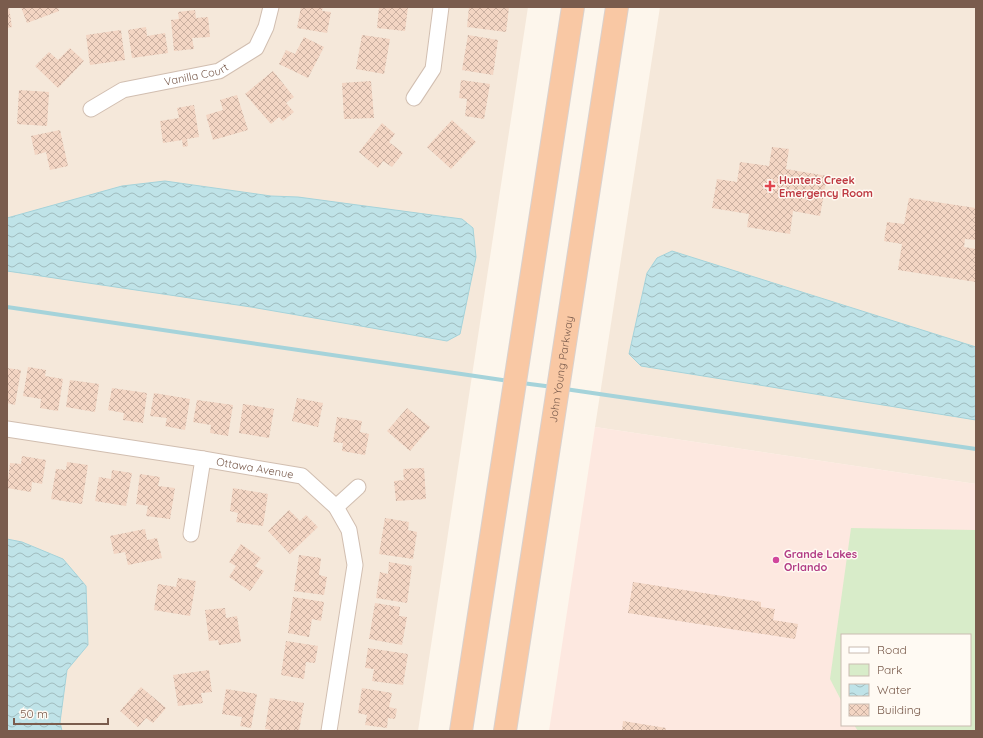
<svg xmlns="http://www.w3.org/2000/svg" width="983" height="738" viewBox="0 0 983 738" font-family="Quicksand,sans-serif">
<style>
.residential{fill:#f5e8da}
.commercial{fill:#fde8e0;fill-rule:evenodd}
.green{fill:#d8ecc9}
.water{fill:url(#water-waves);stroke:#a5d3da}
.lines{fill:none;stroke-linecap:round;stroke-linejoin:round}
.stream{stroke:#a5d3da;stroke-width:4}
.building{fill:url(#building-cross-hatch)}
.minor-casing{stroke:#d1beb0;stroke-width:17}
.trunk-casing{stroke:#dad1cd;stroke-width:24}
.minor{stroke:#fff;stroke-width:15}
.trunk{stroke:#f9c8a4;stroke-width:22}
.health-dot{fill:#e0444e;stroke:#fffaf3;stroke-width:1.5}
.hotel-dot{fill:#d1479c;stroke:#fffaf3;stroke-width:1.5}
.labels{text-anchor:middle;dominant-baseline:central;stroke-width:3;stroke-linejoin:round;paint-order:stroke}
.street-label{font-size:11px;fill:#7a5c4d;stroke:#fffaf3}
.health-label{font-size:11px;font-weight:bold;fill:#be3a42;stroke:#fffaf3;text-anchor:start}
.hotel-label{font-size:11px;font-weight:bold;fill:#b23c85;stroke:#fffaf3;text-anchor:start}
</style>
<defs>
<pattern id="water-waves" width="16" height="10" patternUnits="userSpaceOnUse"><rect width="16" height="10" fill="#bfe3e8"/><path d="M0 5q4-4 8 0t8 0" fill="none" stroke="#a0bbbe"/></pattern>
<pattern id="building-cross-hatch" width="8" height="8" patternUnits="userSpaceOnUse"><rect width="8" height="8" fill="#f3d5c3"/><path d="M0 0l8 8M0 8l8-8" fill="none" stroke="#cab0a1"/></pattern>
</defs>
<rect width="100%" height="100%" fill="#fdf6ec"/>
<!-- residential -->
<path class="residential" d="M7,7H528L418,731H7Z
M660,7H976V484L595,427Z"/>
<!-- commercial -->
<path class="commercial" d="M595,427L976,484V731H549ZM842,635H970V725H842Z"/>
<!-- green -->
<path class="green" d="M851,528L976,530V731H858L854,725H970V635H842V702L830,679Z"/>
<!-- water -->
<path class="water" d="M165,181L271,196L298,197L462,219L473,228L476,257L460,334L447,341L251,307L7,271V218L122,186Z
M672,251L976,347V420L641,366L629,354L647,273L657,258Z
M7,539L22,542L63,559L86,586L88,645L67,670L60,722L62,731H7Z"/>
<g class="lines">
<!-- stream -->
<path class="stream" d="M7,307L509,381
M522,383L553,387
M565,389L976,449"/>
</g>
<!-- building -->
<path class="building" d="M7,7H9L12,27L7,28Z
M21,7H58L59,11L27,23Z
M301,7H323L322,11L331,12L327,33L297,28Z
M379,7H408L405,31L377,28Z
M469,7H509L506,32L467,27Z
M195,10L196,18L208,17L210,37L192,38L194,49L174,51L171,20L179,19L178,12Z
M146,27L147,36L165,33L168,53L132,58L128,30Z
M121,30L125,60L90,65L86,35Z
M362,35L390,39L384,74L356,69Z
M468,35L498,40L493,75L462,70Z
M304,37L324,47L308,78L279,64L286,50L295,54Z
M70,48L84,61L58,88L35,66L49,52L58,60Z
M273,71L294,97L286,103L294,112L283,121L279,117L271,124L245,94Z
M461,80L490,84L484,119L465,116L467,99L459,98Z
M371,81L374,118L344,119L342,83Z
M19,90L49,92L47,126L17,124Z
M237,95L248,130L213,140L206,115L223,110L220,100Z
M194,105L199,137L187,139L188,146L183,147L182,140L163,143L160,121L179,118L177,108Z
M452,120L476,142L451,169L427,147Z
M382,123L395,134L389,142L403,153L392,167L383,161L378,168L359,152Z
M60,130L68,166L50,170L46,152L35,155L31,136Z
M772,147L789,149L786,169L827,176L820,216L793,211L790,234L747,227L749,214L712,208L717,179L737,182L740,162L769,166Z
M909,198L976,208V240L965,239L964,247L976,249V282L898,270L902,244L884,241L887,222L904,224Z
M28,367L46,370L45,376L63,379L58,411L40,408L41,399L23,396Z
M7,368L21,370L15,405L7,403Z
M70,380L99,384L95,412L66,407Z
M112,388L147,393L143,423L123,420L124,413L108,410Z
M154,393L190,399L185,430L165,426L167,418L150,416Z
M297,398L323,403L318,427L292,421Z
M197,400L233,405L228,436L210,433L211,425L193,422Z
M243,404L274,409L269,438L239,433Z
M407,408L430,427L410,451L387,431Z
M337,417L362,421L360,432L369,434L365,455L342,451L343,443L333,442Z
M22,456L46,460L42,484L32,482L31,492L7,488L10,463L21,464Z
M67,462L88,465L82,504L51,499L56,469L66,470Z
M424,468L426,499L396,501L394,481L404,480L403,469Z
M112,470L132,473L126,506L95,501L99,477L111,479Z
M140,474L160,477L158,486L175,488L170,519L146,516L148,506L136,504Z
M233,488L268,494L263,526L236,522L238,513L230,511Z
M289,510L300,521L306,515L318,527L290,554L268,531Z
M385,518L409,522L408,530L417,532L413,559L379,554Z
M145,529L147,540L157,538L162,558L128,565L125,552L114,554L110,536Z
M241,544L261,558L255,566L264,571L250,591L229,577L236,566L229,562Z
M299,555L321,558L319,575L327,577L324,595L294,591Z
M389,562L412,566L407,603L376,598L380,572L388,574Z
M178,578L196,581L190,616L154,610L158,584L176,587Z
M633,582L761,602V607L775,609L773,620L798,624L795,639L628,613Z
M293,597L324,602L321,621L312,619L309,637L288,633Z
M375,603L400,607L399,616L407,617L402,645L369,639Z
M225,608L226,618L237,616L241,642L219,645L218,640L209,641L205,610Z
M286,641L318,646L315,663L306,662L304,679L281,675Z
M368,648L408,654L403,685L372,681L374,669L365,668Z
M209,670L212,692L201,693L203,703L178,706L173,675Z
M141,687L166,708L153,723L146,718L138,727L120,711Z
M362,688L392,693L389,707L397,709L395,719L388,718L387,728L365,725L367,715L358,713Z
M226,689L257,694L251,728L240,726L242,717L222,714Z
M270,698L304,703L299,731H277L265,729Z
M623,721L666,728L665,731H622Z"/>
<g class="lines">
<defs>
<g id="minor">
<path d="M414,98L433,69L441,7"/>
<path id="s1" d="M91,109L123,90L219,71L256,48L266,27L271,7"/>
<path id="s2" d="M7,429L203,459L302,476L336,507L349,530L355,565L329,731"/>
<path d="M336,507L358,487"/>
<path d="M191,534L203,459"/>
</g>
<g id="trunk">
<path d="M461,731L573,7"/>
<path id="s3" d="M505,731L617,7"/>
</g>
</defs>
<!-- minor casing -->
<use href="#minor" class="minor-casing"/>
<!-- trunk casing -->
<use href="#trunk" class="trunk-casing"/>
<!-- minor -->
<use href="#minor" class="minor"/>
<!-- trunk -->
<use href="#trunk" class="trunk"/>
</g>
<!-- markers -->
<path class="health-dot" d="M768 180h4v4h4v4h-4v4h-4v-4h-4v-4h4z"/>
<circle class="hotel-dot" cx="776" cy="560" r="4"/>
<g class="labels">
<!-- street labels -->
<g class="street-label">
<text stroke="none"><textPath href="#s1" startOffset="112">Vanilla Court</textPath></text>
<text stroke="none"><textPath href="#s3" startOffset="366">John Young Parkway</textPath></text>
<text stroke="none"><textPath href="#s2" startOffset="251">Ottawa Avenue</textPath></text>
</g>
<!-- health labels -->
<g class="health-label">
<text x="779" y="180">Hunters Creek<tspan x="779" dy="13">Emergency Room</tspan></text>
</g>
<!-- hotel labels -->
<g class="hotel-label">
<text x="784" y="554">Grande Lakes<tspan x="784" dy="13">Orlando</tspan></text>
</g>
</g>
<!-- border -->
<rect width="983" height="738" fill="none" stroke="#7a5c4d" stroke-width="16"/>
<!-- legend -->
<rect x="841" y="634" width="130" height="92" fill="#fffaf3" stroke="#cabbb1"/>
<rect x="849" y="647" width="20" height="6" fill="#ffffff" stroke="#cabbb1"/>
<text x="877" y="654" font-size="12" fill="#7a5c4d">Road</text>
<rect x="849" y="664" width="20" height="12" fill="#d8ecc9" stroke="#cabbb1"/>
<text x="877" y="674" font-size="12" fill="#7a5c4d">Park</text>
<rect x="849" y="684" width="20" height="12" fill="url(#water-waves)" stroke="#cabbb1"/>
<text x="877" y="694" font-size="12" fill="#7a5c4d">Water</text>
<rect x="849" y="704" width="20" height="12" fill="url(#building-cross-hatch)" stroke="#cabbb1"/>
<text x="877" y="714" font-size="12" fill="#7a5c4d">Building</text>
<!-- scale -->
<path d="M14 718v6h94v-6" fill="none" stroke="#7a5c4d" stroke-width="2"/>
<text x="20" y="718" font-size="12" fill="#7a5c4d" stroke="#fffaf3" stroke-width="3" paint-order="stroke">50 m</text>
</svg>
